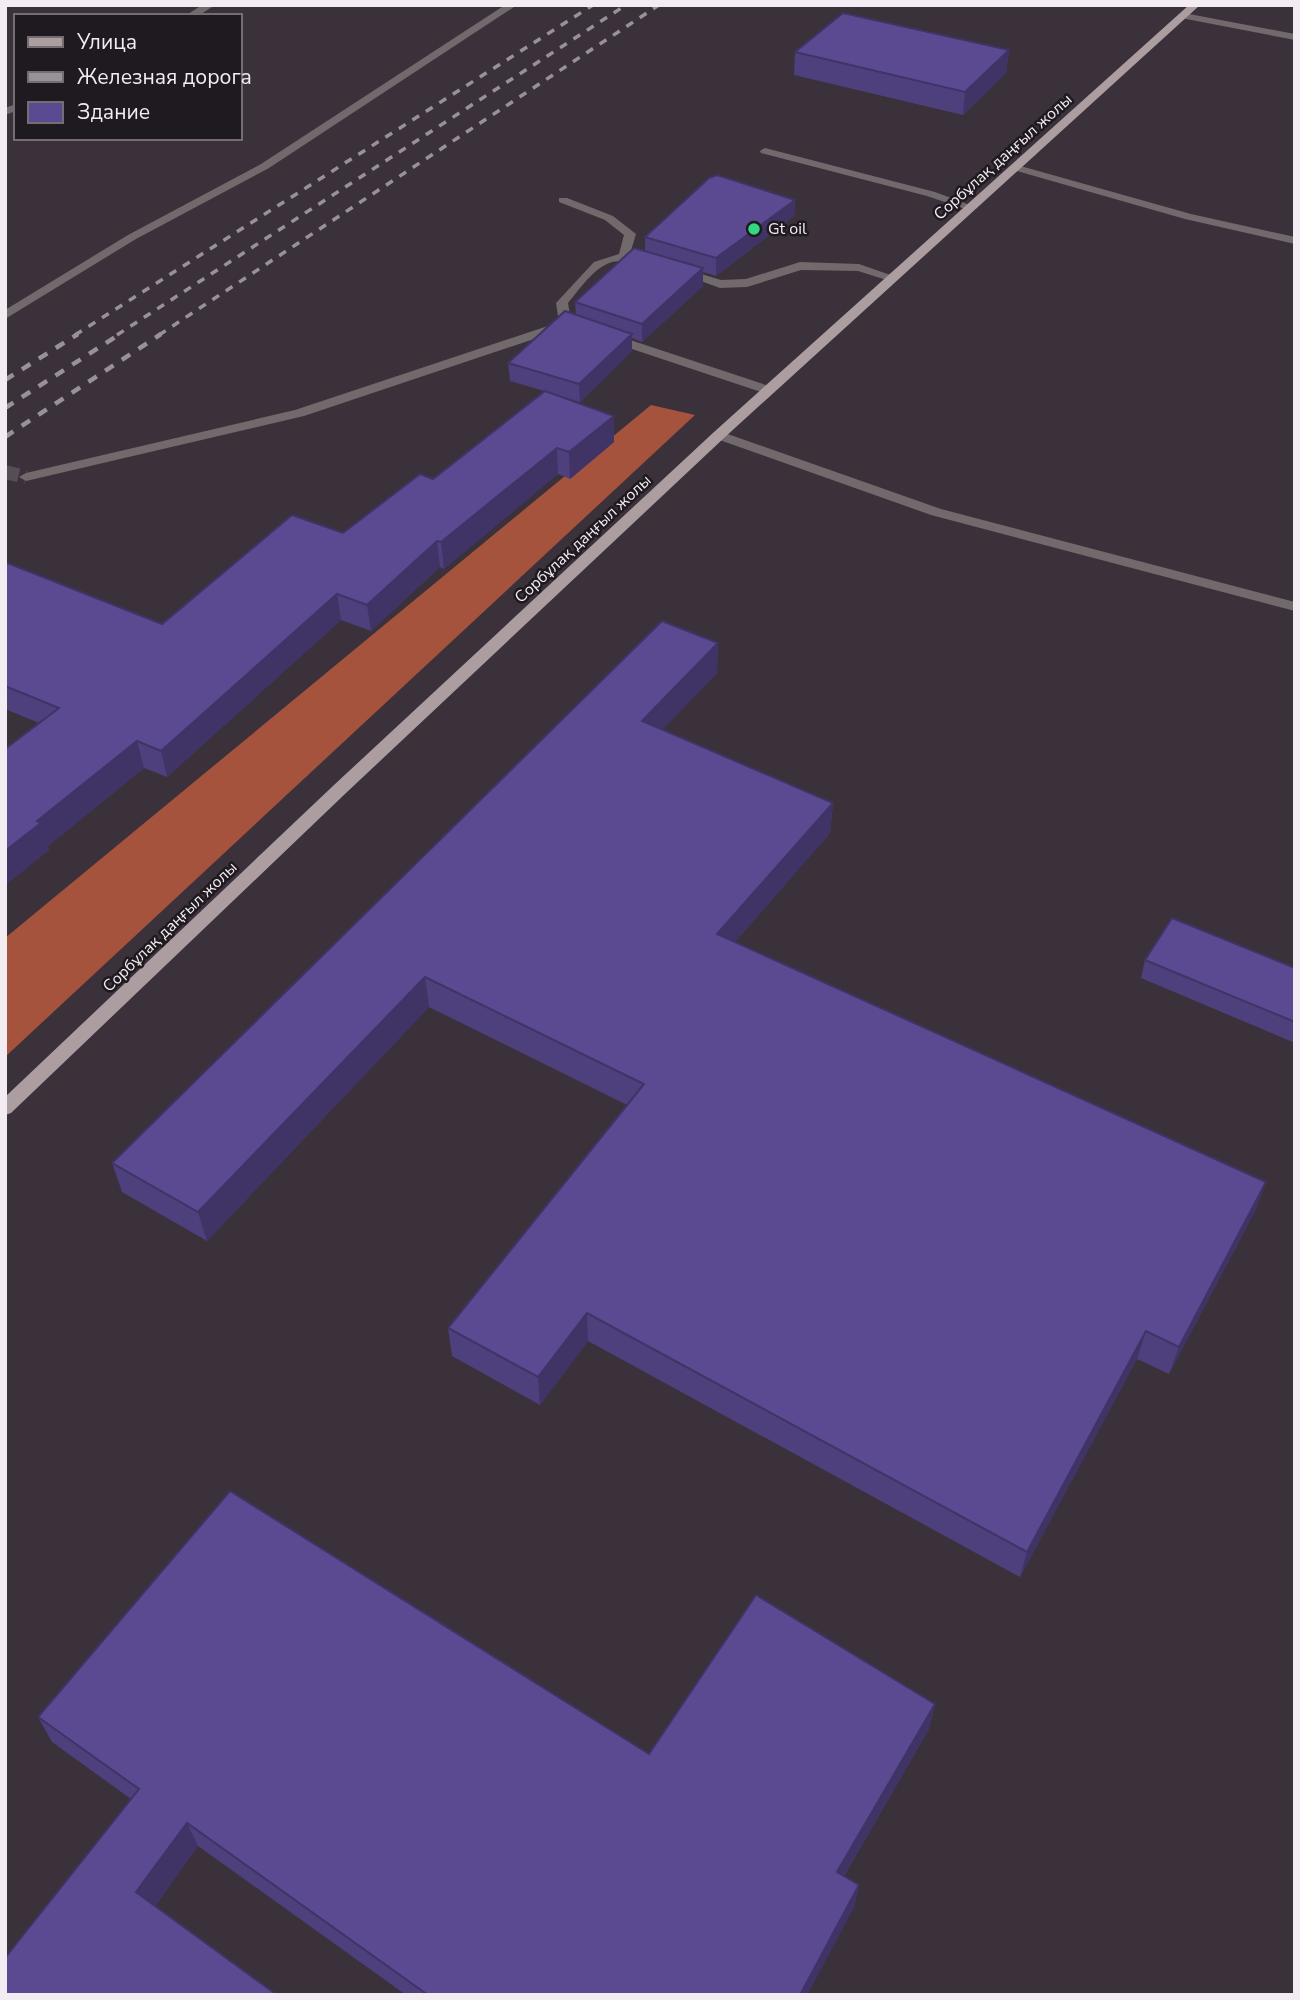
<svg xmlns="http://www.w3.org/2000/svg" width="1300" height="2000" viewBox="0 0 1300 2000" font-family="'Nunito Sans',sans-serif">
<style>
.forest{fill:#a5533c}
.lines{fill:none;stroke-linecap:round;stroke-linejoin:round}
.minor-tunnel{stroke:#574d56;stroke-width:14;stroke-dasharray:14 7;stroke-linecap:butt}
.service{fill:#71696b;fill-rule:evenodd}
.minor{fill:#71696b;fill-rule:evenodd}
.primary{fill:#ac9da0;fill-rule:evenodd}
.rail-far1{stroke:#999199;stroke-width:3.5;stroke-dasharray:8 8;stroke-linecap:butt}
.rail{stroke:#999199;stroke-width:4.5;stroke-dasharray:10 10;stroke-linecap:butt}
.wall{fill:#4e3f7d}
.shaded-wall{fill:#403366}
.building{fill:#5b4991;stroke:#403366;stroke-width:2}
.poi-dot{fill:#32d882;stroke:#1f1a1f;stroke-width:2.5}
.labels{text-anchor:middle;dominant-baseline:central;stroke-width:5;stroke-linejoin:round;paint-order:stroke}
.far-street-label{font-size:16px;fill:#f3ecf2;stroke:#1f1a1f}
.far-poi-label{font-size:16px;fill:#f3ecf2;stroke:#1f1a1f;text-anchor:start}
</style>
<rect width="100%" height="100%" fill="#3b313b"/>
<!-- forest -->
<path class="forest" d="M651,405L695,415L5,1057V938Z"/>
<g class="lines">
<!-- minor-tunnel -->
<path class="minor-tunnel" d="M5,472L26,477"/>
<!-- service -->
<path class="service" d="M1184,13L1295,34V40L1181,18L1179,16Z
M765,148L935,192L978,208L968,210L927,196L761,153L760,151Z
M1017,165L1191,214L1295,237V244L1185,219L1013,170L1012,168Z
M559,198H567L613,216L636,234L630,254L655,262C644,270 626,258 612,262C593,268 580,289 568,303L571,322L565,326L559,322L556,303L594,262L619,254L624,235L605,220L559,202Z
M800,262L859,264L899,278L893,282L858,271L801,270L747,287L720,288L676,272L682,268L721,280L746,279Z
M719,431L941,509L1295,602V611L931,515L714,438V432Z"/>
<!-- minor -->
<path class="minor" d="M202,5H215L198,16H185Z
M505,5H517L269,168L136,239L5,319V310L128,235L261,164Z
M16,104V111L5,115V108Z
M569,319L573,320V326L304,416L26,481L19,477L26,473L295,410Z
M612,334L772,387L774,390L768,394L764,393L608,341L606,338Z"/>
<!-- primary -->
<path class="primary" d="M1189,5H1200L724,438L346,793L11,1113L5,1115V1097L334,785L714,432Z"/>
<!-- rail-far1 -->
<path class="rail-far1" d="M75,335L593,5
M117,335L626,5
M159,335L659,5"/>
<!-- rail -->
<path class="rail" d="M5,380L78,334
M5,408L120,334
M5,437L161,334"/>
</g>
<!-- wall -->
<path class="wall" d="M1009,50L1006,73L963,115L794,75L795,52Z
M795,200L794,216L716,276L703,272V286L642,342L632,338V351L580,402L554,394L614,416V442L570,479L558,474L444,569L440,567L371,631L341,620L167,777L144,768L48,846L49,850L5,885L39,723L5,709V562L162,624L343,533L433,479L544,391L510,381L508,363L576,315L575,302L645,251V237Z
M718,643L717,673L662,730L833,803L830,833L735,942L1266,1182L1255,1211L1169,1374L1137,1359L1020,1577L588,1341L540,1405L452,1356L448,1328L627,1105L429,1007L207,1241L122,1192L112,1163Z
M1145,960L1295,968V1043L1141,978Z
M935,1704L929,1729L844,1876L859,1885L854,1907L807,1995H406L198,1846L155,1906L5,1995L131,1799L52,1742L38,1717L649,1754Z"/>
<!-- shaded-wall -->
<path class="shaded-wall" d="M1009,50L1006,73L963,115L965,92Z
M795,200L794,216L716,276V258Z
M703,268V286L642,342V324Z
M632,334V351L580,402L579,384Z
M614,416V442L570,479L569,452Z
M557,448L558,474L444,569L441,542Z
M437,541L440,567L371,631L367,605Z
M337,594L341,620L167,777L161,751Z
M718,643L717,673L642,751V721Z
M137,741L144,768L48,846L49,850L5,885V851L37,821Z
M833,803L830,833L716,964L717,934Z
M425,977L429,1007L207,1241L198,1212Z
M1266,1182L1255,1211L1169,1374L1179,1347Z
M587,1313L588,1341L540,1405L538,1377Z
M1146,1331L1137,1359L1020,1577L1027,1552Z
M935,1704L929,1729L833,1894L837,1872Z
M187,1823L198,1846L149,1914L136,1892Z
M859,1885L854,1907L807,1995H800Z"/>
<!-- building -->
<path class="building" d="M843,13L1009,50L965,92L795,52Z
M717,175L795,200L716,258L645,237L709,178Z
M634,248L703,268L642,324L575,302Z
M565,311L632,334L579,384L508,363Z
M545,391L614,416L569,452L557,448L441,542L437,541L367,605L337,594L161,751L137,741L37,821L41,823L5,851V749L59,708L5,686V562L162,624L292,515L343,533L420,474L433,479Z
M662,621L718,643L642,721L833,803L717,934L1266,1182L1179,1347L1146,1331L1027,1552L587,1313L538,1377L448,1328L644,1084L425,977L198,1212L112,1163Z
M1172,918L1295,968V1022L1145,960Z
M230,1491L649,1754L756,1595L935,1704L837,1872L859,1885L800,1995H428L187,1823L136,1892L277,1995H5V1958L139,1789L38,1717Z"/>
<!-- markers -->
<circle class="poi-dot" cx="754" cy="229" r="7"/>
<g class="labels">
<!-- far-street labels -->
<g class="far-street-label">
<text transform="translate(1003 157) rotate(-42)">Сорбұлақ даңғыл жолы</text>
<text transform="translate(583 539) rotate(-43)">Сорбұлақ даңғыл жолы</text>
<text transform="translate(170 927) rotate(-44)">Сорбұлақ даңғыл жолы</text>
</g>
<!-- far-poi labels -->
<g class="far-poi-label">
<text x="768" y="229">Gt oil</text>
</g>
</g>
<!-- border -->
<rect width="1300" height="2000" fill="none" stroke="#f3ecf2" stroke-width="14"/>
<!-- legend -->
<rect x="14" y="14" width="228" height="126" fill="#1f1a1f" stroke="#746e73" stroke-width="2"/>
<rect x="28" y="37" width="35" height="10" fill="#ac9da0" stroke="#746e73" stroke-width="2"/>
<text x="77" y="49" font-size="21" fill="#f3ecf2">Улица</text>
<rect x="28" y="72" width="35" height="10" fill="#999199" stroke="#746e73" stroke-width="2"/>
<text x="77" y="84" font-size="21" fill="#f3ecf2">Железная дорога</text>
<rect x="28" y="102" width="35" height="21" fill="#5b4991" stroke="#746e73" stroke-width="2"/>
<text x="77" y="119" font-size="21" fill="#f3ecf2">Здание</text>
</svg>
